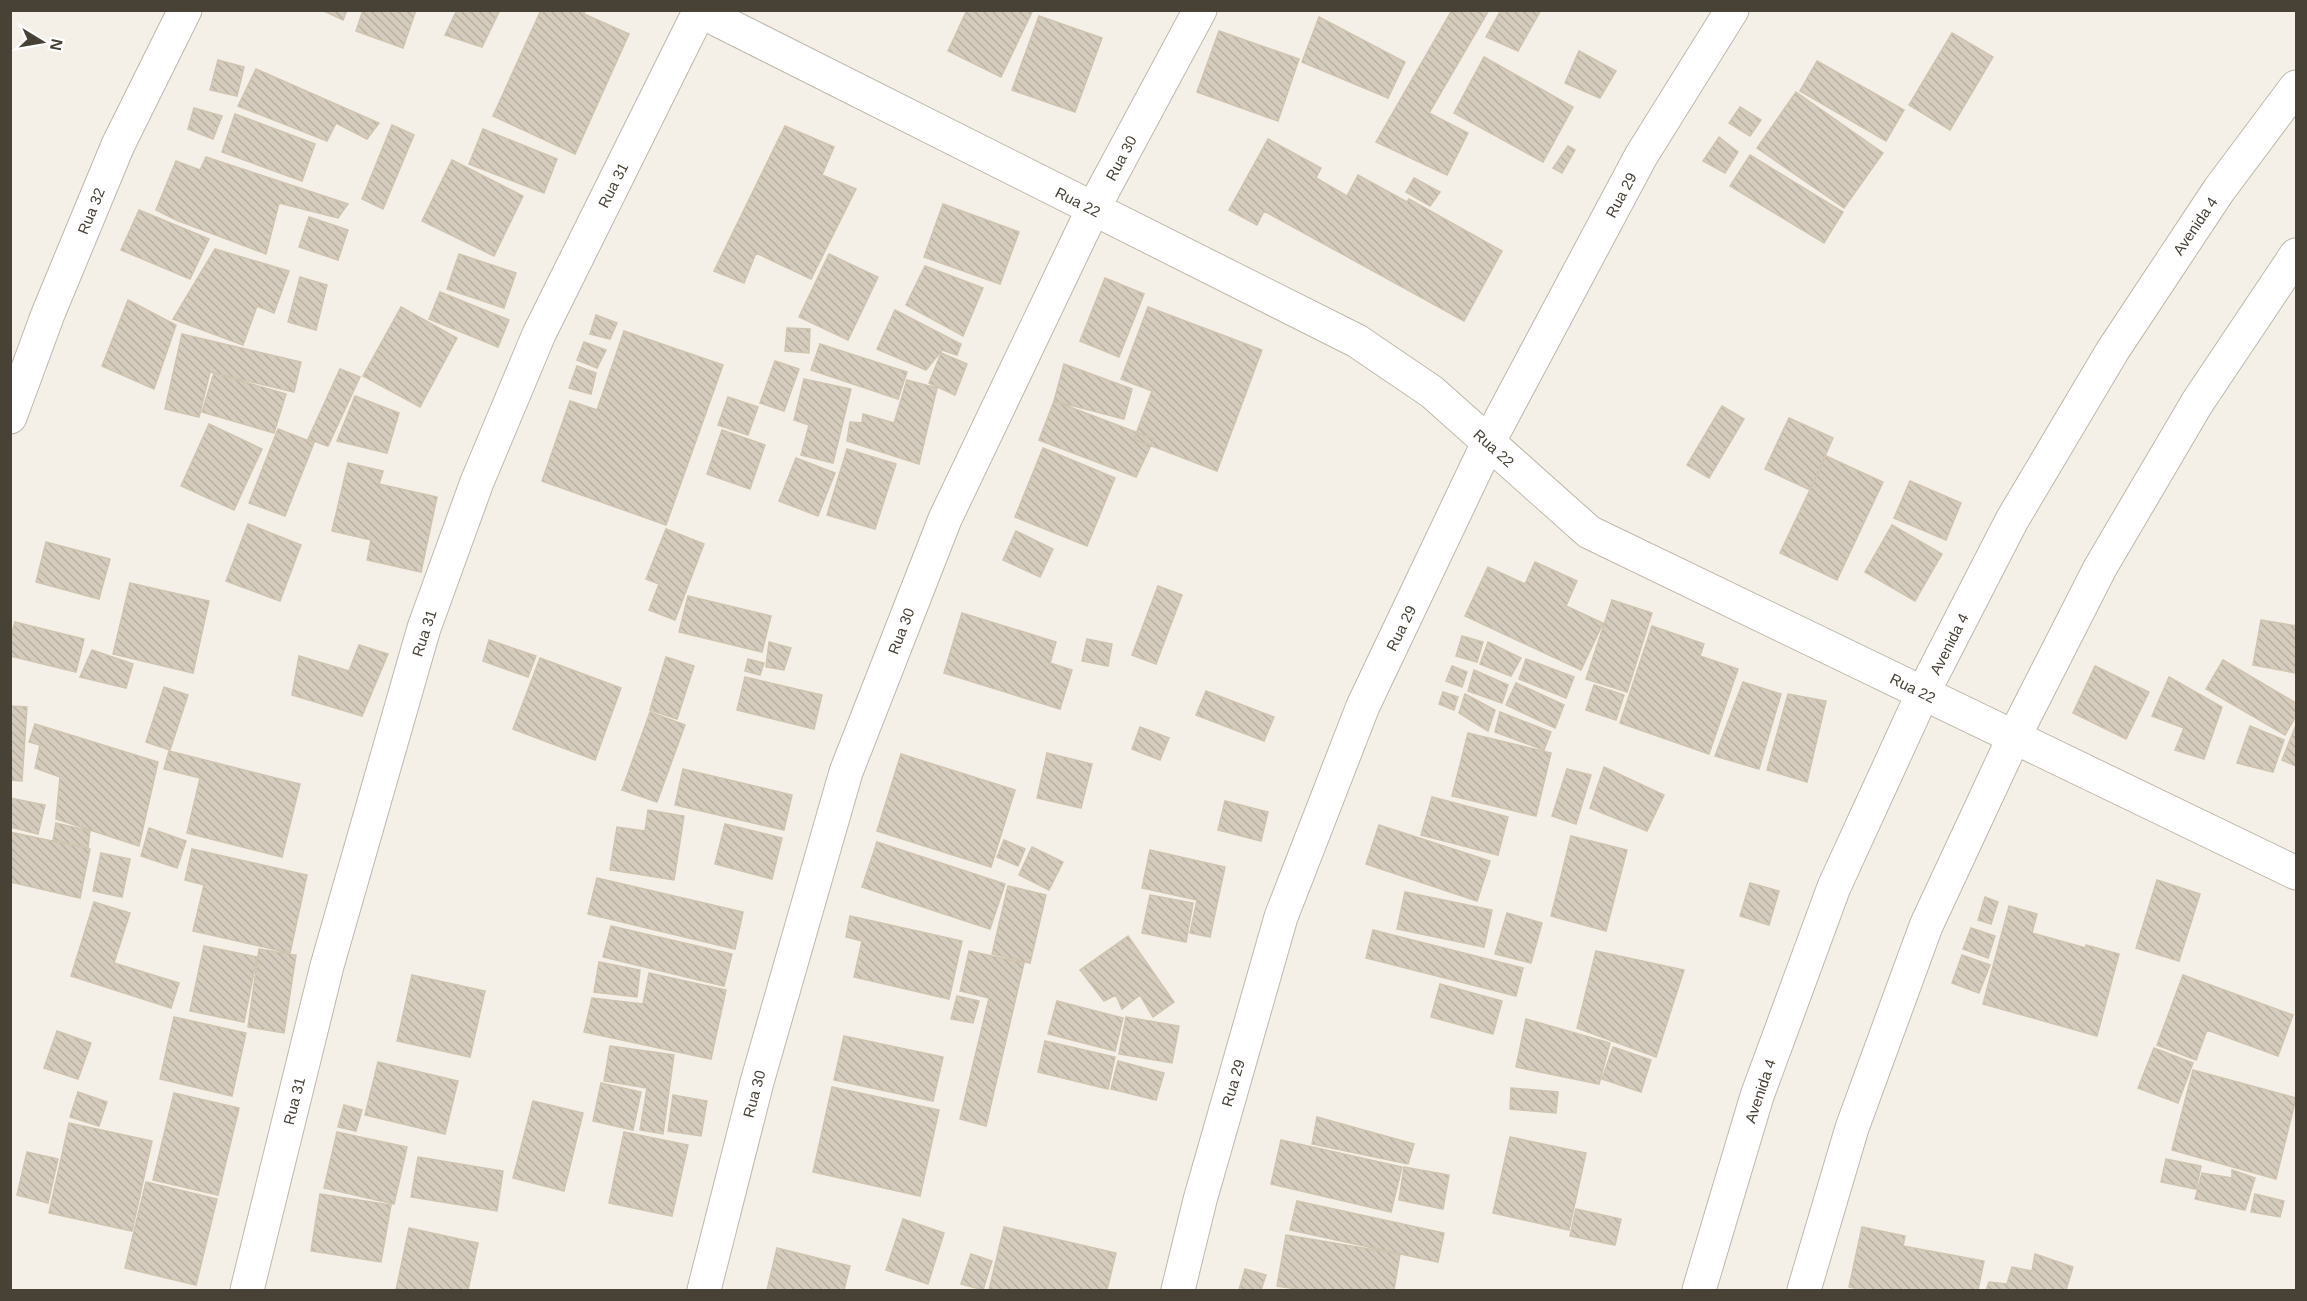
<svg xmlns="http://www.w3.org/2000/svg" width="2307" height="1301" viewBox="0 0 2307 1301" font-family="Arial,sans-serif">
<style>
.building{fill:url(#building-back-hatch);stroke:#d0c4b0;stroke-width:1.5}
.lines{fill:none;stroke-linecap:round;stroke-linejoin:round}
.street-casing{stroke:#bfb8aa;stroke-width:35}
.street{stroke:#fff;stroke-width:33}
.labels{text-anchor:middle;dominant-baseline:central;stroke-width:4.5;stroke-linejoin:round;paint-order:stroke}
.street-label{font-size:15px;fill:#474136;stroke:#fff}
</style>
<defs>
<pattern id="building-back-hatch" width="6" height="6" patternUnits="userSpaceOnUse" patternTransform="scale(1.5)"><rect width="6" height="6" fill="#d5ccbd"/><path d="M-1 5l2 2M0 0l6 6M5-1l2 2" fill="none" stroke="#b8b0a3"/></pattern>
</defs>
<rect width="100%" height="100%" fill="#f4f0e7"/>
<!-- building -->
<path class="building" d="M322,10H347L343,20Z
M363,10H416L403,48L356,31Z
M457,10H500L482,47L445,35Z
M541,10H585L584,14L629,34L575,154L493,116Z
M967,10H1033L1001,77L948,51Z
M1452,10H1489L1429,113L1468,133L1447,175L1376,142Z
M1501,10H1541L1518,51L1486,37Z
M1039,16L1102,38L1075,112L1012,90Z
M1319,17L1405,62L1388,98L1302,62Z
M1219,31L1299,59L1278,121L1197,92Z
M1952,33L1993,57L1950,130L1909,105Z
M1579,51L1616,71L1600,98L1565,83Z
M1484,57L1573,107L1543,162L1454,113Z
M218,60L244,67L237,96L210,90Z
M1817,61L1904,110L1886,141L1800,91Z
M256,69L379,123L367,139L336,123L327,141L238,106Z
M1796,92L1883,153L1844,208L1757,148Z
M1740,107L1761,120L1750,136L1729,123Z
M194,108L222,116L213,139L188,129Z
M235,114L315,144L302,181L222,152Z
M392,125L414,135L383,209L362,199Z
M785,126L834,147L822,175L856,189L811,279L756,253L744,283L714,271Z
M483,129L557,159L544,193L469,164Z
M1719,137L1738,152L1725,173L1703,161Z
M1268,139L1321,168L1316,178L1347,196L1358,175L1407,202L1409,199L1502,251L1464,321L1264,211L1257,225L1229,210Z
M1568,146L1575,150L1562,173L1553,168Z
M1750,155L1843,212L1824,243L1730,186Z
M206,157L348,204L338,218L279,203L266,254L176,220L156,210L176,161L200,170Z
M452,160L523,196L494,256L422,221Z
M1414,178L1440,192L1430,206L1406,192Z
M943,204L1019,232L1000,284L924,257Z
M139,210L209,239L190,279L121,250Z
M309,217L348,230L338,260L299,247Z
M215,249L289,271L274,313L257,306L243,345L173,319Z
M459,254L516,273L504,308L447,289Z
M829,254L878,277L848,340L799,317Z
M925,266L983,288L963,336L906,305Z
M300,277L327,285L316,330L288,322Z
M1105,278L1144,294L1119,357L1080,341Z
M440,292L509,320L498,347L429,319Z
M128,300L176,325L154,389L102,366Z
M401,307L457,338L420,407L363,376Z
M1148,307L1262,350L1217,471L1134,439L1152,391L1121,379Z
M895,310L961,344L957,355L942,350L926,370L877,349Z
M596,315L617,323L610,339L590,334Z
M787,328L810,329L809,353L785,351Z
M624,331L723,365L666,525L542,481L570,401L597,410Z
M182,334L301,362L294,392L210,372L199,417L165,409Z
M584,342L606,350L597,368L577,360Z
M820,344L907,372L898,399L811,370Z
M941,353L967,364L955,395L929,383Z
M775,361L799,369L784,411L760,403Z
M1064,364L1132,389L1124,419L1054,401Z
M577,366L596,373L591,394L569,388Z
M340,369L360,377L328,446L308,439Z
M214,373L286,394L274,433L202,412Z
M804,379L851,389L833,463L801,455L809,425L794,420Z
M907,380L937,388L919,464L847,441L850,422L862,423L863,414L894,423Z
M355,396L399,413L387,453L337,441Z
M728,397L758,407L748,435L718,425Z
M1054,401L1154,439L1136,477L1039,440Z
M1722,406L1744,419L1709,478L1687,465Z
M1789,418L1833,438L1810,490L1765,469Z
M209,424L262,449L234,510L181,486Z
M278,429L314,443L285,516L249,503Z
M722,430L765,445L750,489L707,474Z
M1043,448L1115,478L1087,546L1015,517Z
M847,449L896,464L875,529L827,515Z
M1826,456L1883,482L1837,580L1780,553Z
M796,458L835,473L818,516L779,501Z
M348,463L383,471L379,484L437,497L421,572L367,560L371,540L332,531Z
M1910,481L1961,503L1946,540L1894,518Z
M248,524L301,545L280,601L226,581Z
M1892,525L1942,554L1915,601L1865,572Z
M666,529L704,544L675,620L649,610L659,584L646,579Z
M1016,531L1053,549L1040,577L1003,560Z
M46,542L110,559L99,599L36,582Z
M1535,562L1577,581L1566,606L1603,623L1581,670L1465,616L1488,567L1525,584Z
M130,583L209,601L193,673L113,654Z
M1158,586L1182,595L1156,664L1132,655Z
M688,596L771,616L762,652L679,632Z
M1612,600L1652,613L1627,692L1586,679Z
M962,613L1056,642L1050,663L1072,670L1060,709L944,673Z
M2261,620L2296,626V673L2253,665Z
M15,622L84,639L76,672L10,656V639Z
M1652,626L1704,644L1700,656L1738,669L1709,754L1620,723Z
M1462,636L1483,642L1477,662L1456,656Z
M1087,639L1112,644L1108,666L1082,661Z
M489,640L536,656L528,677L483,661Z
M769,642L791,648L784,670L766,667Z
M1488,642L1521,658L1511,676L1480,664Z
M359,645L388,654L362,716L292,695L299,656L349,671Z
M92,650L133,664L126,688L80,677Z
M666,657L694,666L677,719L650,710Z
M540,658L621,688L595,760L513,729Z
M748,659L764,663L760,675L745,671Z
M1526,659L1574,677L1566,698L1519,679Z
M2223,660L2296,703V716L2285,735L2206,689Z
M1452,666L1467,672L1462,687L1446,681Z
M2095,666L2149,692L2126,739L2073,713Z
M1474,670L1508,685L1502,703L1468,691Z
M745,677L822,695L814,729L737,710Z
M2169,677L2222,707L2204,759L2175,750L2184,728L2152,716Z
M1743,682L1781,694L1759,769L1715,756Z
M1516,683L1564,705L1555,728L1506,705Z
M1594,685L1624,695L1616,720L1586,710Z
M164,687L188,695L170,750L146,742Z
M1206,691L1274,717L1264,741L1196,715Z
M1443,692L1458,697L1454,710L1439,704Z
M1465,694L1495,710L1488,731L1459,713Z
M1788,694L1826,701L1807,782L1767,770Z
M10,706L27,707L22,781L10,780Z
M650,712L685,725L657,802L622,790Z
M1500,712L1551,732L1544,750L1495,732Z
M35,724L158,762L139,846L56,819L60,777L35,768L40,745L29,742Z
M2296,725V766L2282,760Z
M2250,726L2284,740L2273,772L2237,763Z
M1140,727L1169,738L1160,760L1132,749Z
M1468,733L1551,753L1536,816L1452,796Z
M169,751L300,784L282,857L187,833L200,778L164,769Z
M1047,753L1092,764L1081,808L1037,798Z
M901,754L1015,790L991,867L877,831Z
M1604,767L1664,795L1647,831L1590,808Z
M683,769L792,795L784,830L675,805Z
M1567,769L1591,775L1576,824L1552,816Z
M1432,797L1508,817L1498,855L1421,835Z
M10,798L45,805L38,834L10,827Z
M1225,801L1268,812L1261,841L1218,830Z
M648,810L684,816L674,880L610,870L617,827L645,831Z
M56,823L90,831L88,848L53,840Z
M725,824L782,838L772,879L715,864Z
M1379,825L1490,861L1477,901L1366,864Z
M149,828L186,841L177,868L141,856Z
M10,832L90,849L80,898L10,882Z
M1571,836L1627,850L1606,931L1551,916Z
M1004,840L1025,849L1018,866L997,857Z
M877,842L1005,884L990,929L862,887Z
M1032,847L1063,862L1049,890L1019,875Z
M192,849L307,875L290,953L193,931L204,885L185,880Z
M1150,850L1225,867L1210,937L1190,933L1197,900L1142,888Z
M101,853L130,859L122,897L93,891Z
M597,878L743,912L735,949L588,914Z
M2157,880L2200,894L2179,961L2136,948Z
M1750,883L1779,891L1769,925L1740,916Z
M1008,886L1046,895L1030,963L992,954Z
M1405,892L1492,910L1484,947L1397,929Z
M1150,895L1193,903L1186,942L1142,933Z
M1985,897L1998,902L1991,924L1978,920Z
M94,902L130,913L114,963L179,983L171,1008L71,976Z
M2009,906L2037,914L2032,933L2086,948V945L2119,954L2097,1036L1983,1004Z
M1507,913L1542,923L1531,963L1495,954Z
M850,916L962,941L949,999L854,977L862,941L846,937Z
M611,926L732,954L724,986L603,957Z
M1971,928L1995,936L1988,958L1963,949Z
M1373,930L1523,968L1516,996L1366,958Z
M1128,936L1174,1002L1153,1017L1140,995L1122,1009L1116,995L1104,1001L1080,970Z
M204,946L257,957L244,1022L190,1011Z
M259,949L296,955L284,1033L248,1027Z
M969,951L1024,963L986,1126L960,1119L989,998L960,991Z
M1596,951L1684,970L1656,1057L1577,1028Z
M1962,955L1990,965L1979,993L1952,983Z
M599,962L640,970L637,997L594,992Z
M649,973L726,990L711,1059L584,1032L592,998L643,1004Z
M412,975L485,991L470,1057L397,1041Z
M2183,975L2293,1015L2278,1056L2207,1030L2196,1060L2157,1045Z
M1440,984L1502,1001L1493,1034L1431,1017Z
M957,996L979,1001L973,1023L951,1019Z
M1057,1001L1123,1018L1115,1051L1048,1034Z
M174,1017L246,1033L232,1096L160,1079Z
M1126,1017L1179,1026L1172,1063L1119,1054Z
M1526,1019L1610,1043L1599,1084L1516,1067Z
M57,1031L91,1043L78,1079L44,1068Z
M844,1036L943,1057L933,1101L834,1080Z
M1045,1041L1115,1057L1108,1089L1038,1072Z
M610,1046L674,1055L663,1134L640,1130L647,1088L604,1081Z
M1613,1047L1651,1060L1641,1092L1602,1079Z
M2154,1048L2193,1063L2178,1103L2138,1088Z
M1118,1061L1164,1073L1156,1100L1111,1089Z
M378,1062L458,1081L445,1134L365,1115Z
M2193,1070L2296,1098L2276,1179L2172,1150Z
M601,1083L641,1092L633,1130L593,1121Z
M832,1087L939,1110L920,1196L813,1172Z
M1511,1088L1558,1092L1556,1113L1510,1109Z
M78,1092L107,1102L99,1126L70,1117Z
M174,1093L239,1108L218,1195L153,1180Z
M673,1095L707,1101L701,1136L668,1131Z
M533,1101L583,1113L564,1191L513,1178Z
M344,1105L362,1110L356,1131L338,1127Z
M1317,1117L1414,1144L1408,1164L1312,1144Z
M69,1123L152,1141L132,1231L49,1213Z
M337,1132L407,1147L394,1204L324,1188Z
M624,1132L688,1145L672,1216L609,1203Z
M1510,1137L1586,1153L1569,1230L1493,1213Z
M1281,1140L1402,1167L1391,1212L1271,1184Z
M27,1152L58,1159L48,1203L17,1195Z
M418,1157L503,1171L497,1211L411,1197Z
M2166,1159L2201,1166L2196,1189L2161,1182Z
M1404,1167L1449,1175L1443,1209L1399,1200Z
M2232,1170L2255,1178L2245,1210L2195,1199L2202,1173L2232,1178Z
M146,1182L217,1199L196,1285L125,1268Z
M320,1194L391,1205L381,1262L311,1251Z
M2255,1194L2284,1201L2280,1217L2251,1212Z
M1297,1201L1444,1233L1438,1262L1290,1230Z
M1576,1209L1621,1219L1615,1245L1570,1236Z
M903,1219L944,1233L928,1284L886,1270Z
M1004,1227L1116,1253L1107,1290H989Z
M1862,1227L1905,1236L1903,1246L1984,1261L1978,1290H1863L1849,1287Z
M409,1228L478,1243L468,1290H396Z
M1286,1235L1400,1254L1394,1290H1304L1277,1286Z
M777,1248L850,1266L844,1290H767Z
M971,1254L992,1261L983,1290L961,1284Z
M2035,1254L2073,1267L2066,1290H1986L1989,1282L2007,1284L2012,1267L2032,1271Z
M1245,1269L1266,1275L1261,1290H1239Z"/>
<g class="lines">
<defs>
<path id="street" d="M698,10L1357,341L1432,392L1589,532L2296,873
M10,417L48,314L118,145L185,10
M247,1290L327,966L424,628L477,482L539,334L700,10
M704,1290L757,1082L846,772L945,519L1093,209L1200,10
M1178,1290L1200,1200L1281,917L1363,706L1488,443L1641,156L1732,10
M1699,1290L1757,1096L1834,887L1923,693L2012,520L2113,350L2219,190L2296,87
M1804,1290L1852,1128L1926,926L2014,737L2100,568L2197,403L2296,255"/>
</defs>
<!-- street casing -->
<use href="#street" class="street-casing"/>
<!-- street -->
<use href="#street" class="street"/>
</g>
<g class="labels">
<!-- street labels -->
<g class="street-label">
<text transform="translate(1121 158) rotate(-62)">Rua 30</text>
<text transform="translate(613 185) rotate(-63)">Rua 31</text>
<text transform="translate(1621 195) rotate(-62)">Rua 29</text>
<text transform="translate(1078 202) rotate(27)">Rua 22</text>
<text transform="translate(91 211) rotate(-68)">Rua 32</text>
<text transform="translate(2195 226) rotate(-56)">Avenida 4</text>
<text transform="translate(1494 448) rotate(42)">Rua 22</text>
<text transform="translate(1401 628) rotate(-64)">Rua 29</text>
<text transform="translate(901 631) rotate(-69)">Rua 30</text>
<text transform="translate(424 633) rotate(-72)">Rua 31</text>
<text transform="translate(1949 644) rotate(-63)">Avenida 4</text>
<text transform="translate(1913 688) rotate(26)">Rua 22</text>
<text transform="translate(1233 1083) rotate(-74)">Rua 29</text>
<text transform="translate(1760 1091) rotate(-71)">Avenida 4</text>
<text transform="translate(754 1094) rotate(-75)">Rua 30</text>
<text transform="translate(294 1101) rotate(-76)">Rua 31</text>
</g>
</g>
<!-- border -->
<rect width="2307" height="1301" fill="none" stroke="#474136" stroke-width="24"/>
<!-- north arrow -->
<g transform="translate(42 42) rotate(101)" stroke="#ffffff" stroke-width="4.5" paint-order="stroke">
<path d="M0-4.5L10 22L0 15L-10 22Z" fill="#474136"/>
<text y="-9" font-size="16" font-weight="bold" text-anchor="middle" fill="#474136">N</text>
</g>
</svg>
